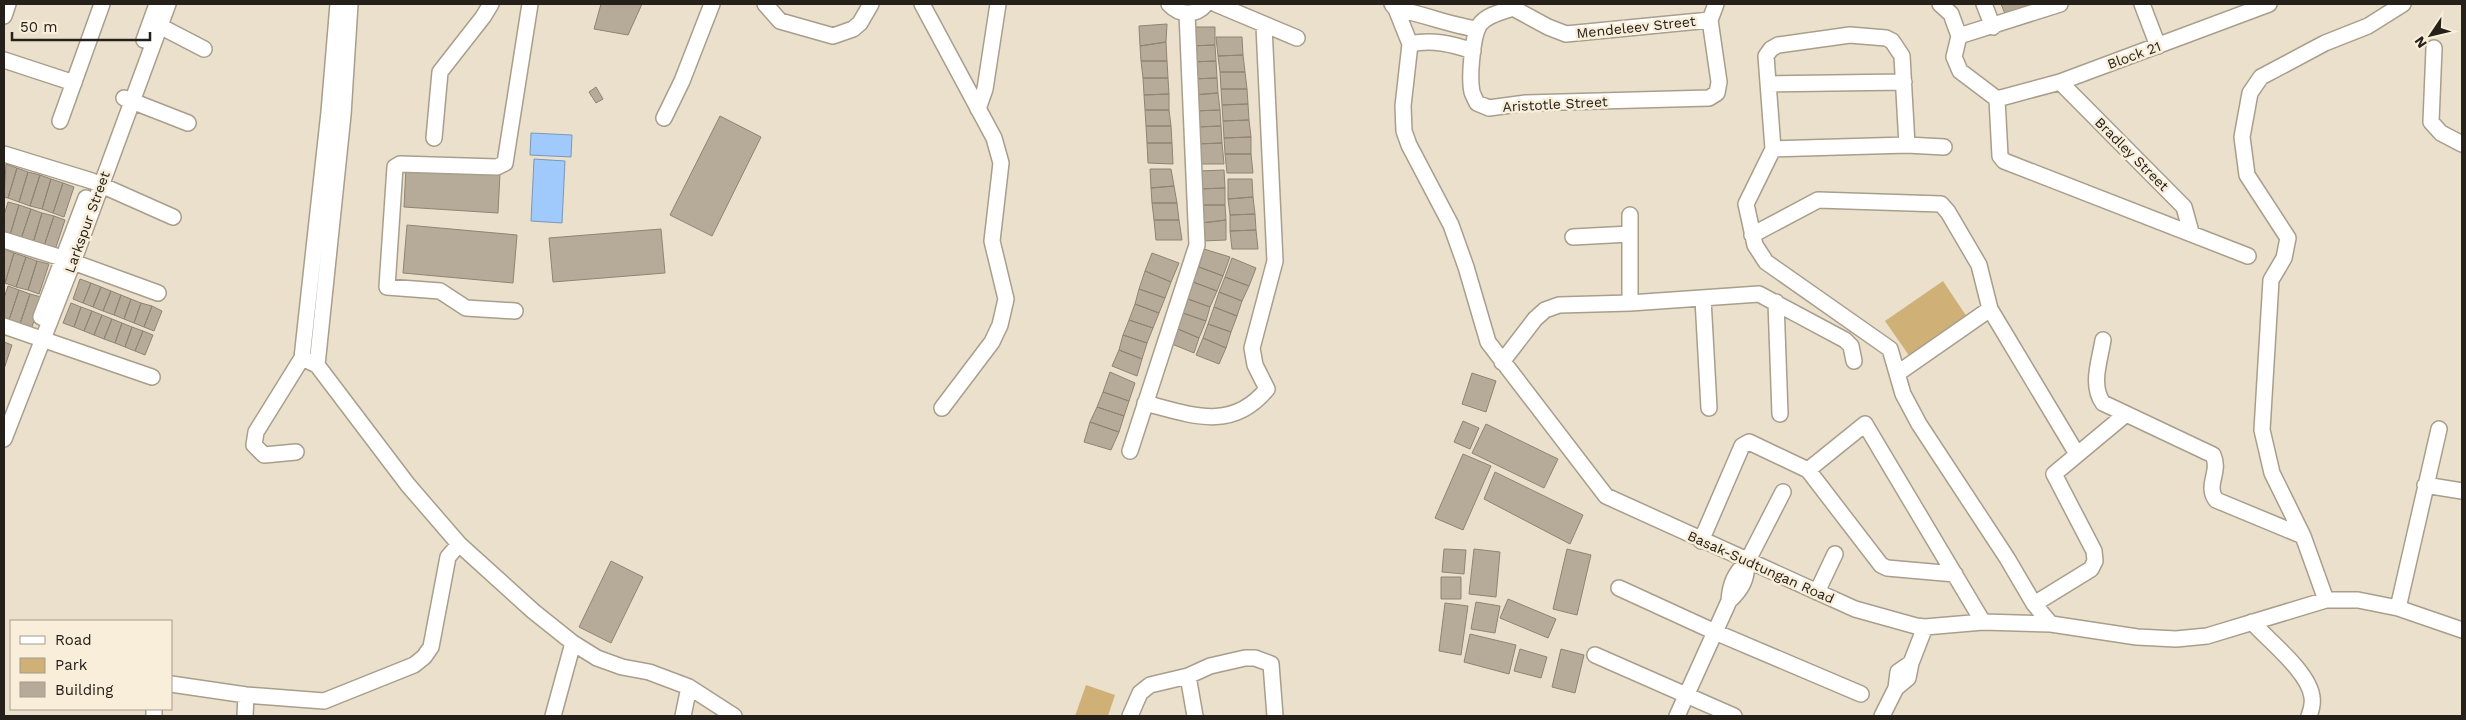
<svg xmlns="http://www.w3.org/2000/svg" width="2466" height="720" viewBox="0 0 2466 720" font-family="'Work Sans',sans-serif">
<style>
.green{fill:#cfb178}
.water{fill:#a0c9fc;stroke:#7b97b8}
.building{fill:#b6ab98;stroke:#8e8472}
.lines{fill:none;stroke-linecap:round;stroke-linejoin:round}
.minor-casing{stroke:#a89e8b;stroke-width:18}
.minor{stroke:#fff;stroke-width:15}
.labels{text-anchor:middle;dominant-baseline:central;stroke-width:5;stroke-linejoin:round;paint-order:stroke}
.street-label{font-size:14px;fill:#25211a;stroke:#f8eed9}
</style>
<rect width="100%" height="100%" fill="#ebe0cc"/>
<!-- green -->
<path class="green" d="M1943,281L1967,317L1910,357L1885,321Z
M1086,685L1115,695L1108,716H1075Z"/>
<!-- water -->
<path class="water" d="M531,133L572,135L571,157L530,155Z
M534,159L565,161L562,223L531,221Z"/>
<!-- building -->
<path class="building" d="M601,4H642L628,35L594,29Z
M2001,4H2025L2027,8L2006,16Z
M1167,24L1166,42L1140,46L1139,26Z
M1189,27H1215V45L1190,46Z
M1216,37H1242L1243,55L1218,56Z
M1166,42L1167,61H1141L1140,46Z
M1215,45L1216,61L1191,62L1190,46Z
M1243,55L1245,72H1220L1218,56Z
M1141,61H1167L1168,78H1143Z
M1216,61L1217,78L1192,79L1191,62Z
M1220,72H1245L1247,89H1221Z
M1143,78H1168L1169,94L1144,95Z
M1217,78L1218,93L1193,95L1192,79Z
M596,87L603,99L596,103L589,92Z
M1221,89H1247L1248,104L1222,105Z
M1218,93L1220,110L1194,111L1193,95Z
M1169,94V110H1145L1144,95Z
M1248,104L1249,120L1223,121L1222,105Z
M1145,110H1169L1171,126H1146Z
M1220,110L1221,126L1196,127L1194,111Z
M720,116L761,137L712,236L670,215Z
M1249,120L1251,137L1224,138L1223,121Z
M1146,126H1171L1172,143H1147Z
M1221,126L1222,143L1197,144L1196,127Z
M1251,137V154H1225L1224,138Z
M1147,143H1172L1173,164L1148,163Z
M1222,143L1224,164H1199L1197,144Z
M1225,154H1251L1253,173H1227Z
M6,164L17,168L8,198L4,197Z
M406,167L500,173L498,213L404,207Z
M17,168L28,172L19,202L8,198Z
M1150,169H1171L1174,186L1151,188Z
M1224,170L1225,188L1199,189V171Z
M28,172L40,175L30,206L19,202Z
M40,175L51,179L42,209L30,206Z
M51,179L63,183L53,213L42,209Z
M1228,179H1252L1253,197L1228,199Z
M63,183L74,187L64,217L53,213Z
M1174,186L1177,203H1152L1151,188Z
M1225,188V205H1200L1199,189Z
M1253,197L1255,214L1230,215L1228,199Z
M8,202L19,205L10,235L4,233V215Z
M1152,203H1177L1179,220H1154Z
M19,205L31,209L21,239L10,235Z
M1200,205H1225L1226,220L1202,223Z
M31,209L42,213L33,243L21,239Z
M42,213L54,216L44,246L33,243Z
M1255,214L1256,230L1230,231V215Z
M54,216L65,220L55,250L44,246Z
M1154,220H1179L1182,240H1156Z
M1226,220V240L1203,241L1202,223Z
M407,225L517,235L513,283L403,273Z
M661,229L665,273L553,282L549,238Z
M1256,230L1258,249H1232L1230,231Z
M4,249L14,253L5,283H4Z
M1204,249L1230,257L1223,276L1199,267Z
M14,253L26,257L16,287L5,283Z
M1152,253L1179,263L1171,282L1145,271Z
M26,257L37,261L28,290L16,287Z
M1232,258L1256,268L1249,286L1225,277Z
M37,261L49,264L39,294L28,290Z
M1199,267L1223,276L1217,291L1193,282Z
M1145,271L1171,282L1165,298L1139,289Z
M1225,277L1249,286L1242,301L1219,292Z
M80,279L91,283L83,303L73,299Z
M1193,282L1217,291L1210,307L1188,299Z
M91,283L101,287L93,307L83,303Z
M8,286L19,290L9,320L4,318V298Z
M101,287L111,291L103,311L93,307Z
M1139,289L1165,298L1159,313L1135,304Z
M19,290L30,294L20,324L9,320Z
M111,291L121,295L114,315L103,311Z
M1219,292L1242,301L1237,316L1214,307Z
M30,294L41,297L32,327L20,324Z
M121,295L131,299L124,319L114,315Z
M131,299L141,303L134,323L124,319Z
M1188,299L1210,307L1206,321L1183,313Z
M71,303L81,307L74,327L63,323Z
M141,303L152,306L144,327L134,323Z
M1135,304L1159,313L1153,328L1129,320Z
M152,306L162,311L154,331L144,327Z
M81,307L92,311L84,331L74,327Z
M1214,307L1237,316L1231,332L1208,324Z
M92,311L102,315L94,335L84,331Z
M1183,313L1206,321L1199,338L1178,329Z
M102,315L112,319L104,339L94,335Z
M112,319L122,323L115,343L104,339Z
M1129,320L1153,328L1147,343L1123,335Z
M122,323L132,327L125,347L115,343Z
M1208,324L1231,332L1226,348L1203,338Z
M132,327L143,331L135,351L125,347Z
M1178,329L1199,338L1194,353L1172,344Z
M143,331L153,335L145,355L135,351Z
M1123,335L1147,343L1142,359L1119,350Z
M1203,338L1226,348L1219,364L1196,355Z
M4,342L12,345L4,369Z
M1119,350L1142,359L1137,376L1112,366Z
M1110,372L1135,383L1129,401L1103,392Z
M1472,373L1496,381L1486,412L1462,404Z
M1103,392L1129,401L1124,416L1097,407Z
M1097,407L1124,416L1119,432L1090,422Z
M1463,421L1479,428L1470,449L1454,442Z
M1090,422L1119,432L1111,450L1084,442Z
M1486,424L1558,459L1544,488L1472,453Z
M1463,454L1491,466L1463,530L1435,518Z
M1495,472L1583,515L1570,544L1484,499Z
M1444,549L1466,550L1464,574L1442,572Z
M1474,549L1500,552L1496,597L1469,594Z
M1567,549L1591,555L1577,615L1553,609Z
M611,561L643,577L611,643L579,627Z
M1441,577H1461V599H1441Z
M1508,599L1556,619L1548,638L1500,618Z
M1476,602L1500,606L1495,633L1471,629Z
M1445,603L1468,606L1461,655L1439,651Z
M1470,634L1516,645L1509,674L1464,662Z
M1520,649L1547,657L1541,678L1514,671Z
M1561,649L1584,655L1575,693L1552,687Z"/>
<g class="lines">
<defs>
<path id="minor" d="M765,4L780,21L833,36L853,29L860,23L871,4
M922,4L994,138L1001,163L992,241L1006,299L1000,325L992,342L942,408
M1169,4C1180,16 1196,16 1206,4
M1216,4L1297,38
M1392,4L1396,9L1410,44L1403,106L1404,131L1409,145L1451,225L1466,267L1488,342L1606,496L1855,609L1916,626L1925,627L1983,622L2051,624L2137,637L2176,639L2207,636L2326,600H2358L2398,608L2462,630
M1940,4L1951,14L1959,36L1954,57L1960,71L1997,99L2000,156L2004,161L2248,256
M1984,4L1993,27
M2142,4L2158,46
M1396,9C1424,14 1449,25 1477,29
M4,16L8,4
M1710,20L1566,34L1548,27L1513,8C1502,12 1489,14 1481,23C1472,33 1469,78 1472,92C1473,95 1475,99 1477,103L1489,108L1526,103L1709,98L1717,93L1719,82L1710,20L1716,4
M152,22L204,49
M1959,36L2060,4
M144,40L157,4
M1410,44C1432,39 1452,44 1473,51
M2434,48L2431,122L2441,133L2462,144
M4,60L74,83
M2060,82L2184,207L2191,232
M1768,84L1904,82
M124,98L188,123
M1997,99L2060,82L2269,4
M978,109L985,89L998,4
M664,118L682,81L712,4
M60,121L102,4
M434,138L440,72L483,17L491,4
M1907,145L1902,56L1892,41L1886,38L1850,35L1778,45L1771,49L1766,56L1773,149L1746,204L1755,245L1766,262L1890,349L1903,394L1919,424L2007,558L2034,604L2051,624
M1773,149L1907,145L1944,147
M4,154L92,181L173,217
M1752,235L1818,200L1941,204L1948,212L1979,265L1990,309L2077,454
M1573,237L1630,234
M4,240L62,258L158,293
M1703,299L1709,408
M1776,302L1780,414
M1630,303V215
M515,311L466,308L440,291L387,287L395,167L400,164L497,167L505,163L530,4
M41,317L86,198
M4,326L152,377
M2103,340C2100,360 2090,385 2103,403L2213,455C2221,472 2205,485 2216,500L2303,536
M302,358L317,365L408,485L459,544L533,611L573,643L597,658L622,667L649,672L689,687L734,716
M1502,362L1535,319L1545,310L1559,305L1630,303L1759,294L1845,340L1851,346L1854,361
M317,365L343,115L350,4
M1898,373L1990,309
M1145,403C1191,415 1232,432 1267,389L1255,365L1252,348L1275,261L1264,26
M4,439L73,262L168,4
M1130,451L1197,245L1187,13
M296,452L264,455L254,445L256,432L302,358L329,112L338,4
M1808,470L1865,424L1983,622
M2425,485L2462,491
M1701,541L1742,446L1749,442L1808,470L1881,565L1887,568L1955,574
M1619,588L1715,632L1861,694
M1817,592L1835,554
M2326,600L2303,536L2272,473L2262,430L2271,280L2284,258L2288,238L2247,175L2242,137L2250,93L2261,77L2325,43L2368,26L2403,4
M1729,601C1742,589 1747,579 1747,562
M2034,604L2091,569L2095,561L2094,551L2054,474L2126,414
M2398,608L2439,429
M2252,622C2269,641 2309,672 2312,697C2313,703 2311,711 2309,716
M1595,655L1734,716
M1188,676L1195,716
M171,684L246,695L324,701L414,665L424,657L431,647L448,557L459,544
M1896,688L1908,678L1911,663L1925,627
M154,716V709
M245,716L246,695
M553,716L573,643
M683,716L689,687
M1130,716L1140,693L1150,685L1188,676L1210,666L1245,658H1255L1271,664L1275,716
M1677,716L1729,601C1730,584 1735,573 1747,562L1783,492
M1882,716L1896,688L1898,672L1911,663"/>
</defs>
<!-- minor casing -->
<use href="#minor" class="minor-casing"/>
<!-- minor -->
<use href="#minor" class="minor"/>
</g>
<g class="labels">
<!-- street labels -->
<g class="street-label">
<text transform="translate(1636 27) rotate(-6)">Mendeleev Street</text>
<text transform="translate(2134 55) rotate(-20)">Block 21</text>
<text transform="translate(1555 104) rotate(-3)">Aristotle Street</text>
<text transform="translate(2132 154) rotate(45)">Bradley Street</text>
<text transform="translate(87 222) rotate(-70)">Larkspur Street</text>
<text transform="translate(1761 567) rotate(24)">Basak-Sudtungan Road</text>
</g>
</g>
<!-- border -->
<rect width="2466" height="720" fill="none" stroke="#25211a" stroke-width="10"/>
<!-- legend -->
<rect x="10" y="620" width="162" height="90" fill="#f8eed9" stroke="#a49c8d"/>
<rect x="20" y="636" width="25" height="8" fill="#ffffff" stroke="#a49c8d"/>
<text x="55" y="645" font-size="15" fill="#25211a">Road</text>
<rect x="20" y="658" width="25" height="15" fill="#cfb178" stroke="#a49c8d"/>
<text x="55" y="670" font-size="15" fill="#25211a">Park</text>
<rect x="20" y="682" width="25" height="15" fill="#b6ab98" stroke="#a49c8d"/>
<text x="55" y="695" font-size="15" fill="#25211a">Building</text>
<!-- north arrow -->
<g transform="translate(2431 35) rotate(235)" stroke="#f8eed9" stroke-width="4" paint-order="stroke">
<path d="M0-4L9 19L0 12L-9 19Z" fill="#25211a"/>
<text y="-8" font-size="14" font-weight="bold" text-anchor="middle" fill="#25211a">N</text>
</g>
<!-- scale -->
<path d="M12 32v8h138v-8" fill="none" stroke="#25211a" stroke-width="2.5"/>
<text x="20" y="32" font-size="15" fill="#25211a" stroke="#f8eed9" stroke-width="4" paint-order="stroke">50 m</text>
</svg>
